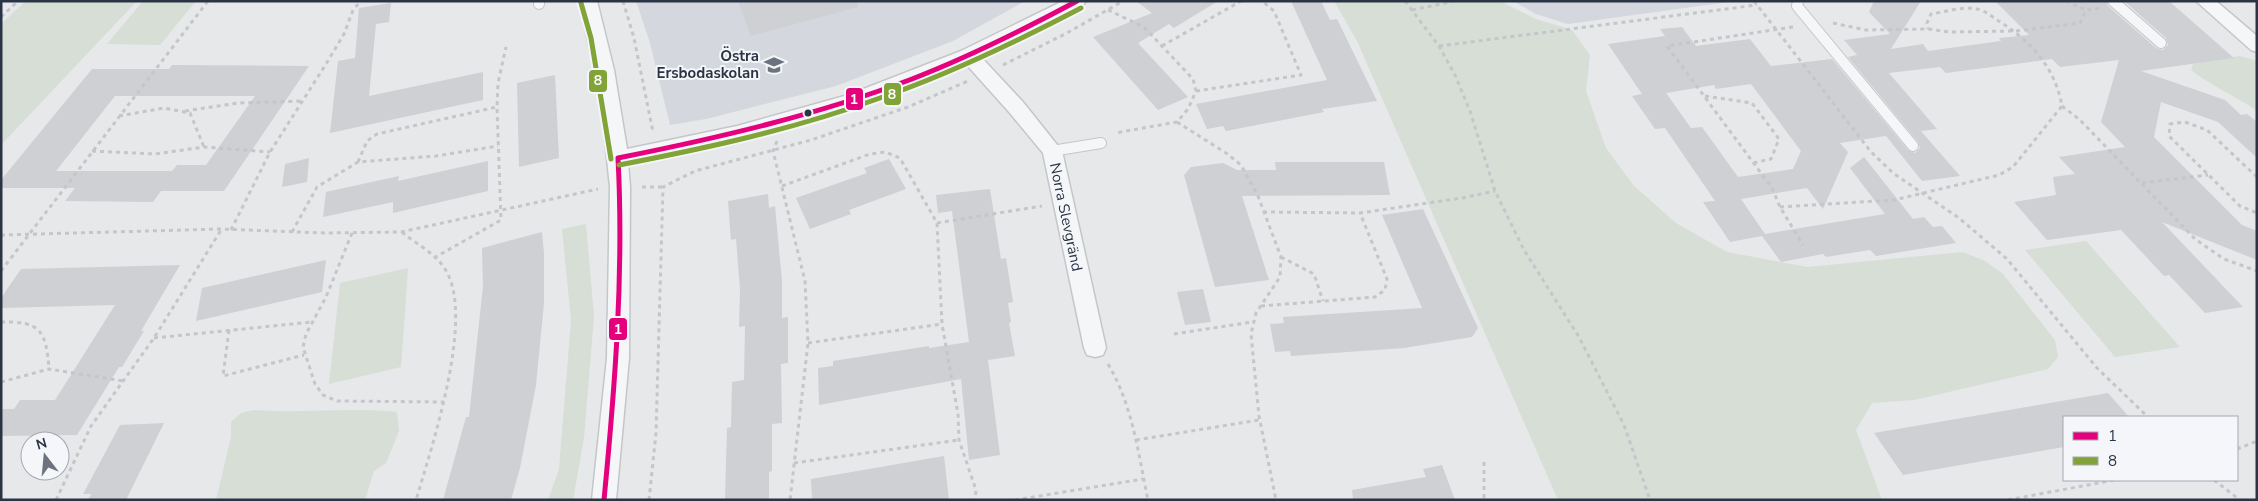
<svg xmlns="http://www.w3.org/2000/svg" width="2258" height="501" viewBox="0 0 2258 501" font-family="'Nunito Sans',sans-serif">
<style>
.built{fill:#d4d7dd}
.green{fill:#d6ded6}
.building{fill:#ced0d3;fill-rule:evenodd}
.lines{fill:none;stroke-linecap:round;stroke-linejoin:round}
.lane-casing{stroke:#c4c6c8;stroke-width:12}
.street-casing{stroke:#c4c6c8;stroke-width:3}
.path{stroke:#c5c6ca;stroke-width:3;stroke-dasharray:4 4;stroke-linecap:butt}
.lane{stroke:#f5f6f7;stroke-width:10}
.street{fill:#f5f6f7;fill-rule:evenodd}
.bus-1-casing{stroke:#f4f6f9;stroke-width:9}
.bus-2-casing{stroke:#f4f6f9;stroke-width:9}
.bus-1{stroke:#e5007d;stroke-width:5}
.bus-2{stroke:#81a337;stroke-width:5}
.bus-dot{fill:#2b3445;stroke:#f4f6f9;stroke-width:2}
.labels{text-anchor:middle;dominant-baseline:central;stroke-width:4;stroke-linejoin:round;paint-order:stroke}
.poi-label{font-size:15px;font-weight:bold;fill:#2b3445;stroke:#f4f6f9;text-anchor:end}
.street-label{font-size:15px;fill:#2b3445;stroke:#f4f6f9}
.line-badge{stroke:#f4f6f9;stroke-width:2}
.badge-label{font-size:14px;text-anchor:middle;font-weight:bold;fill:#fff}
</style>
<rect width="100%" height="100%" fill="#e6e8ea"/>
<!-- built -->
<path class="built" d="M636,1H1025L953,41L836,86L706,119L670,125L650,43Z
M1513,1H1736L1568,24L1536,14Z"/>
<!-- green -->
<path class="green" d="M26,1H137L1,145V24Z
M143,1H196L160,45L107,44Z
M1334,1H1500L1536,19L1572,30L1590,55L1586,91L1606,148L1634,186L1676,223L1727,252L1807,267L1963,252L1985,261L2003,274L2055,340L2058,357L2048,369L1914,400L1872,403L1856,430L1882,500H1558L1357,41Z
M2240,56L2257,61V111C2236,96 2211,86 2191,70L2193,64Z
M586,224L594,316L584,438L573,500H548L559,469L571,320L562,229Z
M2086,241L2180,347L2115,357L2025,250Z
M408,268L401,367L329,384L340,283Z
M254,410C301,414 349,407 397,412L399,431L386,463L374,471L365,500H216L231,437V422L241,413Z"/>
<!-- building -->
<path class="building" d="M738,1H857L858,7L751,36Z
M1136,1H1218L1174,28L1169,24L1138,43L1188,97L1158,110L1093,37L1152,13Z
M1291,1H1321L1330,20L1337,19L1377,101L1322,109L1324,112L1226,131L1223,126L1207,129L1196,104L1327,80Z
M1874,1H1921L1891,49L1923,44L1928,51L2001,41L1999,38L2029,35L1995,1H2106L2108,6L2156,48L2163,50L2168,45L2166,38L2124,1H2169L2234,58L2141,71L2225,100L2241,115L2247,114L2257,122V158L2218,122L2161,102L2154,137L2242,225L2257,231V260L2162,222L2243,307L2205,313L2169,275L2164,276L2121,230L2047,240L2014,202L2056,195L2053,177L2075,174L2059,157L2125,147L2101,122L2119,60L2060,67L2052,59L1946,73L1940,67L1889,73L1937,129L1921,131L1960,176L1922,181L1886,136L1840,143L1848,152L1823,209L1807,188L1741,199L1765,234L1885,214L1850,168L1864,157L1913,219L1924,217L1933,227L1942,226L1956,243L1876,256L1870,250L1826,257L1823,254L1781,262L1762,236L1730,242L1703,202L1715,201L1665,128L1655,129L1632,96L1642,94L1608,44L1665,36L1660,29L1682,27L1696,46L1750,39L1771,66L1832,59L1908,150L1915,153L1920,148L1918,142L1848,57L1857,55L1844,40L1890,34L1869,12ZM1751,84L1801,151L1793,169L1738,177L1702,127L1691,128L1666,93L1714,85L1716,89Z
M391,3L389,22L376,24L369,96L483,72V100L330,133L338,61L355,58L359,8Z
M172,65L309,66L224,191H161L153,202L65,201L75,188H1V180L92,69H169ZM115,96H255L206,165H177L172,171H56Z
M555,75L559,158L519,167L517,83Z
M309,158L307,182L282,187L285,164Z
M889,159L906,189L849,210L851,214L810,229L796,198L867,173L864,168Z
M488,161V191L393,213V202L323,217L326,192L399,176L398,181Z
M1275,162H1384L1390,195L1242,196L1269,280L1215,287L1184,175L1191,167L1223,163L1237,170H1276Z
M990,189L1001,259L1006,258L1013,302L1008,303L1011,322L1009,323L1015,356L988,360L1000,455L969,460L961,379L819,405L818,368L833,366V361L929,346V348L969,342L952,211L938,213L936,195Z
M768,194L769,208L775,206L782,281V318L788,317V363L781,364L782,423L772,424V471L769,472V500H725L727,428L731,427L732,382L744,380L745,326L739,327L740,289L736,239L731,240L728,201Z
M1423,209L1478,328L1472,337L1404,348L1291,356L1290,351L1275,352L1270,324L1284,323L1283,317L1422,308L1382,215Z
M542,232L544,253V303L536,385L520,468L511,500H443L466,417H469L483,286L482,248Z
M326,260L322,292L196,321L202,288Z
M180,265L141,331H144L122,367H119L77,435L1,436V409H14L20,400H55L115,305L1,308V298L21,269Z
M1203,289L1211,322L1185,325L1177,292Z
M2108,393L2129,417H2064V447L1903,475L1874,433Z
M164,423L126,500H88L91,494H83L120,425Z
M944,456L949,500H812L811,479Z
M1442,465L1455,500H1353L1352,490L1426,477L1423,469Z"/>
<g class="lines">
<defs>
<path id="lane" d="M539,1V4
M1798,1L1797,6L1913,146
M2113,1L2161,43
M1052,151L1101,143"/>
<path id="street" d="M579,1H597L614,70L627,149L737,126L848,95L961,51L1063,1H1086L1083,5L981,57L1023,102L1062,151L1106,348L1103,355L1095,357L1087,355L1084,348L1043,153L1009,112L966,64C856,109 744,141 628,163L630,187L629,358L616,500H592L607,358L610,187L600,93Z
M2196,1H2216L2257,36V52L2251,50Z"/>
</defs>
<!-- lane casing -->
<use href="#lane" class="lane-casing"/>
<!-- street casing -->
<use href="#street" class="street-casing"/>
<!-- path -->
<path class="path" d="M623,1L634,38L653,132
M1405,1L1439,46L1455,75L1470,111L1495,191L1524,250L1579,337L1624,425L1650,500
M1754,1L1871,152L1893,173L1959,218L2007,259L2097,368L2148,417
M2066,1L2086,10
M1108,10L1144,27L1193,79L1196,91L1188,109L1177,122L1115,133
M1412,10L1455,1
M1,17L18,1
M1833,23L1866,30L1928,29L1950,32L2016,31L2080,23L2086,10L2100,8
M1793,27L1667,46L1772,188L1780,207L1803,245
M1162,46L1241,1
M1439,46L1757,5
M1003,65L1067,33L1123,1
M1196,91L1301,75L1274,11L1262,1
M1705,96L1752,103L1779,139L1771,159L1753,163
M2062,106L2080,120L2195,239L2224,259L2257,271
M185,111L238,103L303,101
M119,116L164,108L190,113L204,147
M1177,122L1226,153L1241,165L1258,196L1281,257L1280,277L1256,313L1251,334L1259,416L1276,500
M777,141L773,151L805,281L808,343L790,500
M92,151L155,154L204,147L270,152
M358,162L367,141L377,134L497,107
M2257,177L2207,130L2185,122L2170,124L2169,136L2240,206L2257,213
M2142,183L2208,175
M782,186L870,154L885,152L900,158L937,223L942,324L958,414L959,440L976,490L975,500
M642,187H663
M1780,207L1894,200L1999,175L2013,167L2062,106C2055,67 2030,40 1997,20C1991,16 1984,10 1977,9C1963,6 1945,12 1931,14L1927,23L1928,29
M1263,212L1360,213L1462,198L1495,191
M937,223L1042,206
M231,230L270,152L326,64L344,34L353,10L361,1
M292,232L317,187L358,162L436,156L498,146
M402,232C416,244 435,253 445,269C476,316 431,449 416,500
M352,233L326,297L306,334L303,347L315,384L323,395L337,401L444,402
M1,235L221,229L325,233L401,232L598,189
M1281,257L1314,274L1323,301
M434,258L501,220L497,107L498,83L506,47
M1,271L208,1
M1261,306L1375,297L1385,290L1387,279L1360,213
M1,322C41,321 46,331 49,369
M229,330L223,376L304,355
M1174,334L1252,322
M154,338L312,322
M808,343L942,324
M1108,364C1133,406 1138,453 1148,500
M1,382L49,369L123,381
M1136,440L1259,420
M2237,449L2257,441
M1484,462V500
M794,463L959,440
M2214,480L2240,500
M56,500L91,426L154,338L221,230
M649,500L656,433L663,187L695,171L811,140L908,107L968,81
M1015,500L1143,479
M2008,500L2114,480"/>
<!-- lane -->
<use href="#lane" class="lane"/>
<!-- street -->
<use href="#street" class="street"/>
<defs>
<path id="bus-1" d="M618,158C718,138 817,115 912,79C969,57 1023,30 1077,1
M604,500C615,386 624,273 618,158"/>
<path id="bus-2" d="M581,3L591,38L611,159
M619,165C707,148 795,129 880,98C950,74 1016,42 1081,8"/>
</defs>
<!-- bus-1 casing -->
<use href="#bus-1" class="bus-1-casing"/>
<!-- bus-2 casing -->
<use href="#bus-2" class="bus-2-casing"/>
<!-- bus-1 -->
<use href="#bus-1" class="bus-1"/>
<!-- bus-2 -->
<use href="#bus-2" class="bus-2"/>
</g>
<!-- icons -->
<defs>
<symbol id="school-bare" viewBox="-9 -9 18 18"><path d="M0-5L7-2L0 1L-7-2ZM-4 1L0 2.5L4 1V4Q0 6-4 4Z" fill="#6c737f" stroke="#f4f6f9" stroke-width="2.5" paint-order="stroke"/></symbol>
</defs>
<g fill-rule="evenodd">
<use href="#school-bare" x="760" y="51" width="28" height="28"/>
</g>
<!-- markers -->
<circle class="bus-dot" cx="808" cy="113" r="4.5"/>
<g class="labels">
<!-- poi labels -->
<g class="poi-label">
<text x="759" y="56">Östra<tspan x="759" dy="17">Ersbodaskolan</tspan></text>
</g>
<!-- street labels -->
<g class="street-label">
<text transform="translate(1066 217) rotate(78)">Norra Slevgränd</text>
</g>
</g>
<g class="line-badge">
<rect x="588" y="69" width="20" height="24" rx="5" fill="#81a337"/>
<rect x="883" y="82" width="19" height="24" rx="5" fill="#81a337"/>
<rect x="845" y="87" width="19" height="24" rx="5" fill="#e5007d"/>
<rect x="608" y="317" width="20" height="24" rx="5" fill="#e5007d"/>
</g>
<g class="badge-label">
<text x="598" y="85">8</text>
<text x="892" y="99">8</text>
<text x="854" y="104">1</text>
<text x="618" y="334">1</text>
</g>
<!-- border -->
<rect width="2258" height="501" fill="none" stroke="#2b3445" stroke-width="5"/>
<!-- legend -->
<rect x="2063" y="416" width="175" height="65" fill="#f4f6f9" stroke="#a4a8b1"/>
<rect x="2073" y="432" width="25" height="8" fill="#e5007d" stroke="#a4a8b1"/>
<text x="2108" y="441" font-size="15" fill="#2b3445">1</text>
<rect x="2073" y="457" width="25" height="8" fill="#81a337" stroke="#a4a8b1"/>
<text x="2108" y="466" font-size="15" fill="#2b3445">8</text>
<!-- north arrow -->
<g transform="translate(45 456) rotate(344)"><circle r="24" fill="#f4f6f9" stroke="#a4a8b1"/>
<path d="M0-4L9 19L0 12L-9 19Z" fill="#6c737f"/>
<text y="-8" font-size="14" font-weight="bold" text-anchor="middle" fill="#2b3445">N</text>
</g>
</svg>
